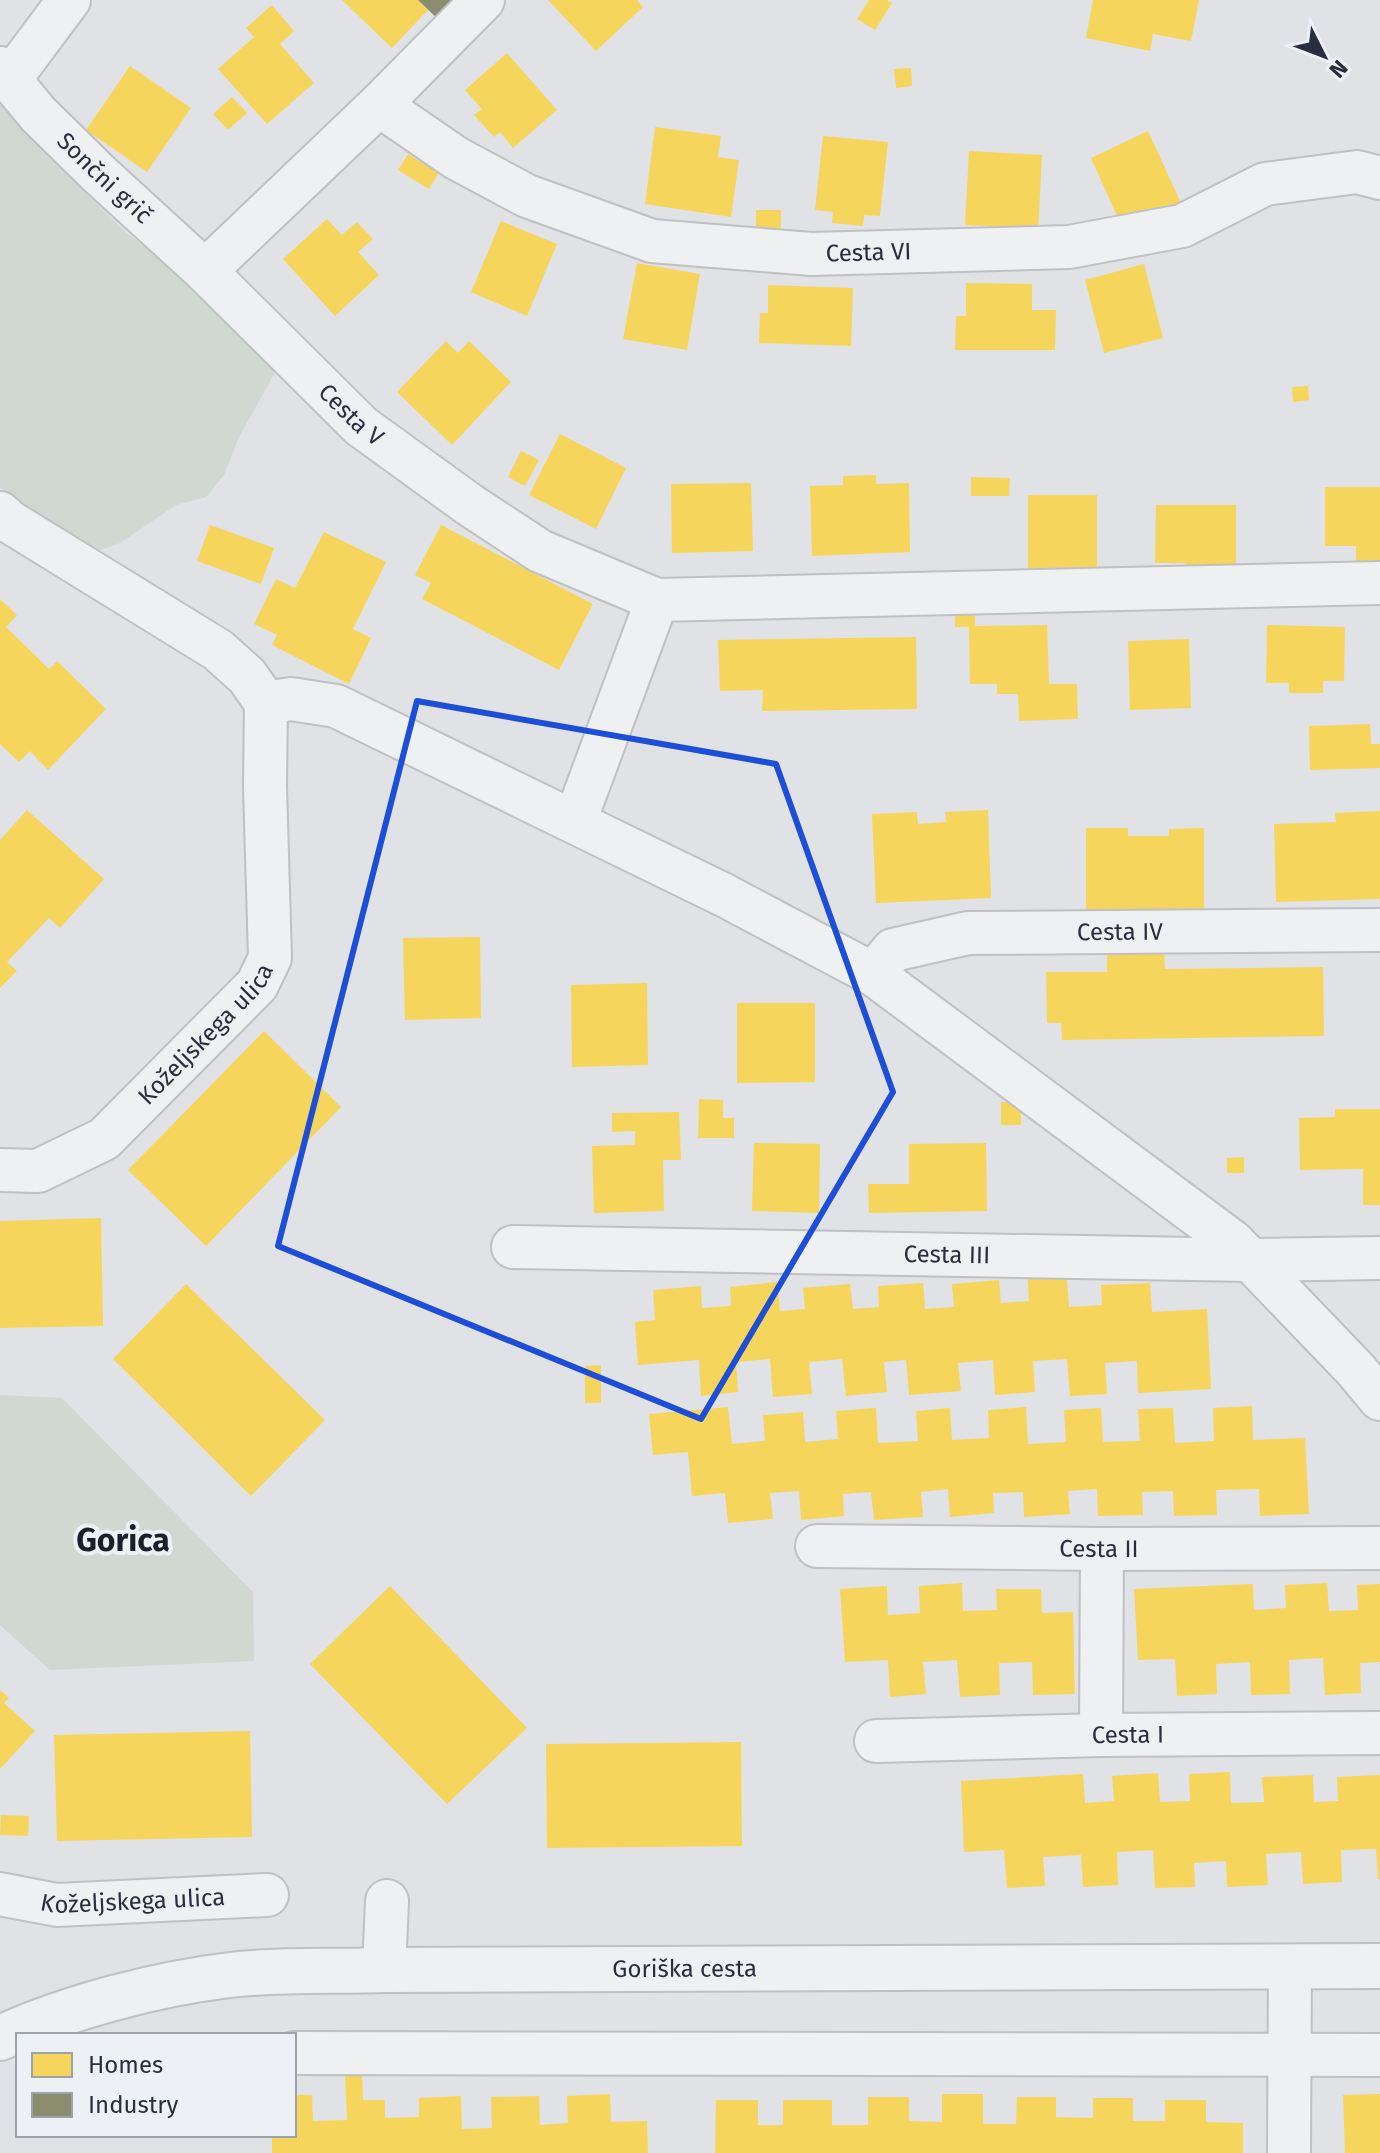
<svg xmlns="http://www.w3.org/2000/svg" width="1380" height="2153" viewBox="0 0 1380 2153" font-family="'Fira Sans',sans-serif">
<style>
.green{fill:#d0d8d1}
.homes{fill:#f6d55c}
.industry{fill:#8c8c6e}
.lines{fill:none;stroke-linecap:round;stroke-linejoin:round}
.minor-casing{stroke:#bec0c3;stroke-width:46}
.tertiary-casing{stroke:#bec0c3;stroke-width:48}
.minor{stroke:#eff0f2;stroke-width:42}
.tertiary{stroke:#eff0f2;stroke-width:44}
.marked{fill:none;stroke:#1d4ed8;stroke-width:6;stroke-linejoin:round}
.labels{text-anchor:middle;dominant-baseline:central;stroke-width:8;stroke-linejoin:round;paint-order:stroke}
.street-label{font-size:24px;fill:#282e3d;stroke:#edf0f5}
.district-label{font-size:32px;font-weight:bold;fill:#1b1f2d;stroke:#edf0f5}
</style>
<rect width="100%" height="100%" fill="#e0e2e5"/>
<!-- green -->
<path class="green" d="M0,98L80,187L125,232L201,288L278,367L239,437L224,475L206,497L176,505L120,543L101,550L53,527L0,487Z
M0,1395L62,1398L253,1592L254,1661L50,1670L0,1625Z"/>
<!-- homes -->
<path class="homes" d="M342,0H418L428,10L392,48Z
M548,0H637L643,7L596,51Z
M869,0H887L892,3L875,30L857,19Z
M1093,0H1199L1191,41L1153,34L1150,51L1086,38Z
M272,5L294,31L280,44L314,83L267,124L218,69L254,37L246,28Z
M507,53L557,110L513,148L500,132L494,137L474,115L482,109L465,90Z
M130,66L191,108L147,172L86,130Z
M911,68L912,86L896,88L894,69Z
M232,97L247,113L228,130L213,114Z
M655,127L721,136L718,157L739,160L731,217L645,204Z
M1148,131L1181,203L1123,229L1091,158Z
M823,136L888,142L880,216L864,215L863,226L832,223L833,212L815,210Z
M969,151L1042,155L1038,232L988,239L989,226L965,225Z
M408,154L439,173L429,189L398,170Z
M756,210H781V229H756Z
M327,219L342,235L357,222L373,239L358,252L379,275L335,316L283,259Z
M501,221L557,244L527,316L471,292Z
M637,263L700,274L687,350L623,339Z
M1144,264L1163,338L1104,353L1085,280Z
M966,283L1032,284V310H1056L1055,350H955L956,316H966Z
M768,285L853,288L851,346L759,343L760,313H768Z
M446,341L458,353L469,341L511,382L452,445L397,392Z
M1308,386L1309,400L1293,402L1292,387Z
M560,434L626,468L596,529L529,495Z
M521,451L539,460L525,486L508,477Z
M876,475V484L909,483L910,552L812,556L810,486L843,485V476Z
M971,477L1010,478L1009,496H971Z
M751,483L753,551L672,553L671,484Z
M1325,487H1380V569L1356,570V546H1325Z
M1028,495H1097V567L1028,568Z
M1156,505H1236V565L1213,566L1214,574L1186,575V563H1155Z
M210,525L274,548L261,584L197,561Z
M441,525L593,604L559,670L422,599L431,583L415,575Z
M324,532L386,562L353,629L371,638L349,684L272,645L277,635L254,624L276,579L295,588Z
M0,599L17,615L6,627L49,669L57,661L106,709L48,770L30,751L19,762L0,744Z
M975,606V626L1047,625L1049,684H1077L1078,719L1019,721L1018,694H997V684H970L969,627H955V607Z
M1267,625L1345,627L1344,681H1323V693H1289V683H1266Z
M916,637L917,709L762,711L763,690L720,691L718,640Z
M1189,639L1191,708L1130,710L1128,641Z
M1370,724L1371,744H1380V768L1310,770L1309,726Z
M27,810L104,879L60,928L49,918L7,962L17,971L0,988V840Z
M988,810L991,898L876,903L872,814L917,812L918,824L946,822L945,812Z
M1380,811V899L1276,902L1274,824L1336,822L1335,813Z
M1086,828H1128V836H1169V829L1204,828V910L1086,911Z
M480,937L481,1018L405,1020L403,938Z
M1164,951L1165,969L1323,967L1324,1036L1062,1040L1061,1023H1047L1046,972H1107V952Z
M647,983L648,1065L572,1067L571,985Z
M737,1003H815V1082L737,1083Z
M264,1031L341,1107L206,1246L128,1170Z
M699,1099L723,1100V1118H734V1138H698Z
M1001,1102H1021V1125H1001Z
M1335,1109H1380V1205H1363V1169L1300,1170L1299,1118L1335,1117Z
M679,1112L681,1160H663L664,1211L594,1213L592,1146L635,1145V1131L612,1132V1113Z
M754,1143L820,1144L819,1213L752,1211Z
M986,1143L987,1211L869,1213L868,1184H909V1144Z
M1244,1157V1173H1227V1158Z
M101,1218L103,1326L0,1328V1221Z
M1066,1266L1069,1307L1102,1305L1101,1285L1150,1283L1152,1312L1207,1309L1211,1389L1138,1393L1137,1361L1105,1363L1107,1394L1070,1396L1067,1359L1033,1361L1035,1392L995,1395L993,1360L958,1363L961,1391L909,1395L906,1360L884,1362L887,1392L846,1396L842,1359L809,1362L812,1394L773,1397L770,1359L736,1362L738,1392L701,1396L699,1360L638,1365L635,1322L655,1320L653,1290L701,1286L702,1308L731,1306L730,1287L777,1282L780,1311L805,1309L803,1288L850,1284L853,1309L879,1307L878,1286L923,1283L925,1309L954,1307L952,1284L999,1280L1001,1303L1029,1301L1027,1268Z
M186,1284L325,1420L251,1496L113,1359Z
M601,1365V1403H585V1366Z
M1252,1406L1253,1440L1305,1438L1309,1514L1260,1516L1259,1489L1216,1490L1217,1515L1174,1516L1173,1491L1142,1492L1143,1515L1098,1516L1097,1489L1068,1491L1070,1514L1024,1517L1023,1492L993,1493L994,1513L950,1517L948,1489L921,1492L923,1517L874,1520L871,1492L843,1494L844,1516L801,1520L799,1491L770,1493L773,1519L728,1523L725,1493L692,1496L688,1452L653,1455L649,1414L728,1407L732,1444L765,1441L763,1415L803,1412L805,1442L838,1439L836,1411L876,1408L878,1443L918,1441L916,1411L950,1408L952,1440L989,1438L988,1410L1026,1407L1028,1444L1066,1442L1064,1410L1101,1408L1103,1442L1140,1441L1138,1409L1173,1408L1175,1443L1214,1441L1213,1408Z
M962,1583L963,1611L997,1610L996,1589H1041L1042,1613L1073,1612L1075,1694L1033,1695L1032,1662L999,1663L1000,1695L960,1697L957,1660L923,1662L926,1694L890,1697L888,1660L845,1662L840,1589L887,1586L888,1615L920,1613L919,1586Z
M1327,1583L1329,1611L1358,1610L1357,1585L1380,1584V1662L1360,1663L1361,1693L1325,1695L1323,1658L1289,1660L1290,1694L1251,1695L1250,1662L1216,1664L1217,1694L1177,1696L1175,1659L1138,1660L1134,1589L1253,1584L1254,1610L1286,1608L1285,1585Z
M390,1586L527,1728L447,1804L310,1664Z
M0,1690L9,1698L4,1703L35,1731L0,1769Z
M250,1731L252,1837L57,1841L54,1735Z
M741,1742L742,1846L547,1848L546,1744Z
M1230,1772L1231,1803L1264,1802L1262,1777L1313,1775L1314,1802L1338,1801L1337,1777L1380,1775V1879H1378L1376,1849L1341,1850L1342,1882L1303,1884L1301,1852L1266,1854L1268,1885L1227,1887L1226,1861L1194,1863L1195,1887L1155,1888L1153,1850L1117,1852L1118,1885L1083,1887L1081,1855L1043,1857L1045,1886L1007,1888L1004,1850L964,1852L961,1781L1083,1774L1085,1803L1114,1801L1112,1776L1158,1773L1160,1802L1190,1801L1189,1774Z
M1,1815L29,1816L28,1836L0,1835Z
M345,2073H362L363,2100H385V2118L419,2117V2098L461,2096L462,2129L492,2128L491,2097L539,2096L540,2125L568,2123L567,2096L610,2094L611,2122L647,2121L648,2153H272V2135H294V2095H312L313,2121L347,2120Z
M942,2094H983V2124H1016L1017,2097H1056V2117L1093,2118V2098H1133V2121H1165V2100H1206V2122L1243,2123V2153H715L716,2100H758V2125H783V2100H832V2125H868V2097H909V2121L942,2122Z
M1380,2094V2153H1345L1343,2095Z"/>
<!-- industry -->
<path class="industry" d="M418,0H461L441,22Z"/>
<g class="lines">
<defs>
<g id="minor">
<path id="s1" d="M0,68L38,114L99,174L205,271L361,426L470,505L540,551L657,600L575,821"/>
<path d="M10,79L69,0"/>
<path id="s2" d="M379,105L456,158L527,196L652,241L811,254L1069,247L1182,226L1265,184L1357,172L1380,178"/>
<path d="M205,271L379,105L483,0"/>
<path d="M0,513L10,522L218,650L247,676L266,703"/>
<path d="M657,600L1380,583"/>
<path d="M266,703L291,699L336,706L724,895L873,974L1233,1242L1356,1370L1380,1399"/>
<path id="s3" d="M873,974L893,950L968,933L1380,930"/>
<path id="s4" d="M0,1170L38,1171L104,1139L257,985L270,958L265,786L266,703"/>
<path id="s5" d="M513,1247L1250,1260L1380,1258"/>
<path id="s6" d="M817,1546L1102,1549L1380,1548"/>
<path d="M1101,1735L1102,1549"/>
<path id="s7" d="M876,1741L1101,1735L1380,1733"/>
<path id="s8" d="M0,1894L57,1905L267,1895"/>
<path d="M384,1970L387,1901"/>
<path d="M294,2053L1380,2055"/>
<path d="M1289,2153L1290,1967"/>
</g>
<g id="tertiary">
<path id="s9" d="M0,2038C68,2007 156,1984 230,1975C280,1969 333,1972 384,1970L1380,1966"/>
</g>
</defs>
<!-- minor casing -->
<use href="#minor" class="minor-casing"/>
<!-- tertiary casing -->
<use href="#tertiary" class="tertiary-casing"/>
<!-- minor -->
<use href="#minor" class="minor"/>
<!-- tertiary -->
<use href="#tertiary" class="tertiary"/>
</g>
<!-- marked area -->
<path class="marked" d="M417,701L776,764L893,1092L701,1419L278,1246Z"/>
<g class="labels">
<!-- street labels -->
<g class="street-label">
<text stroke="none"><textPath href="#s1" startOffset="152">Sončni grič</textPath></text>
<text stroke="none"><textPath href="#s2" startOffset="524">Cesta VI</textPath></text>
<text stroke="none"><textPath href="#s1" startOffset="494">Cesta V</textPath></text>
<text stroke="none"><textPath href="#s3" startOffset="260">Cesta IV</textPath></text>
<text stroke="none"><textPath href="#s4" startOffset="258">Koželjskega ulica</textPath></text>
<text stroke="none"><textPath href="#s5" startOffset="434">Cesta III</textPath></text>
<text stroke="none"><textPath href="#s6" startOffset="282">Cesta II</textPath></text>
<text stroke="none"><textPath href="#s7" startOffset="252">Cesta I</textPath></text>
<text stroke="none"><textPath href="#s8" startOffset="134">Koželjskega ulica</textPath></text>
<text stroke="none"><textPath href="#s9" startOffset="694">Goriška cesta</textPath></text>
</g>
<!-- district labels -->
<g class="district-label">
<text x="123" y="1540">Gorica</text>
</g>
</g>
<!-- legend -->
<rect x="16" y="2033" width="280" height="104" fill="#edf0f5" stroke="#9ea2ab" stroke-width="2"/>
<rect x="32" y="2053" width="40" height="24" fill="#f6d55c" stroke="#9ea2ab" stroke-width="2"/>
<text x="88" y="2073" font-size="24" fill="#282e3d">Homes</text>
<rect x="32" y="2093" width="40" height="24" fill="#8c8c6e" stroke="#9ea2ab" stroke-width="2"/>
<text x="88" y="2113" font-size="24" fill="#282e3d">Industry</text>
<!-- north arrow -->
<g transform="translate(1324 56) rotate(132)" stroke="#edf0f5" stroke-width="6" paint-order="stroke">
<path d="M0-6L14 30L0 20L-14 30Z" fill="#282e3d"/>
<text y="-12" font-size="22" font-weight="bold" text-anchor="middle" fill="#282e3d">N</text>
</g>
</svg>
